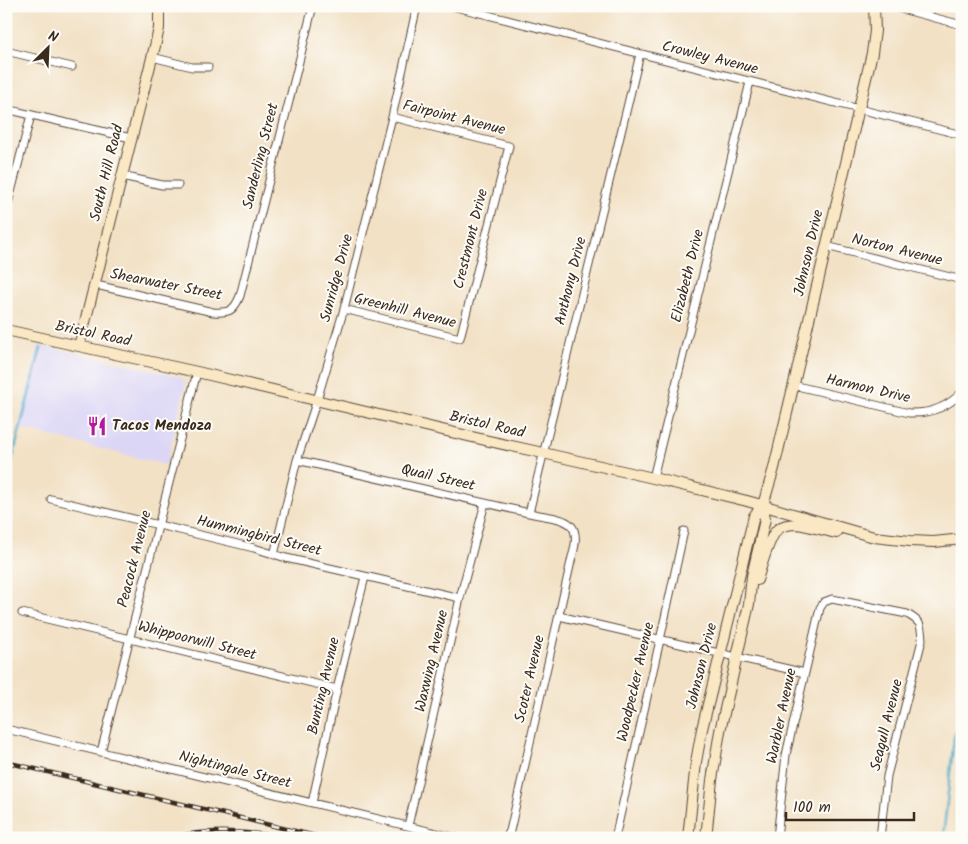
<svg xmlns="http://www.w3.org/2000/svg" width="968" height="844" viewBox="0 0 968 844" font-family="Kalam,sans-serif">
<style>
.built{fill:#dcd6f6}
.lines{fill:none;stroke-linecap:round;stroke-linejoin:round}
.stream{stroke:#42a7c2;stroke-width:2.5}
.street-casing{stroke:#564537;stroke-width:9}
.secondary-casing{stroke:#564537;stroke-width:12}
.street{stroke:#fff;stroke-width:7}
.secondary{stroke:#fae7c3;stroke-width:10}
.rail-casing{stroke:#3b2a1e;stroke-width:4.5}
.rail{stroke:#fdfcf7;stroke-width:2.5;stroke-dasharray:8;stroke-linecap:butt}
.labels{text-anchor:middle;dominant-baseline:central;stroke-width:4;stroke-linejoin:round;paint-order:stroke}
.street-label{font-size:15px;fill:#3b2a1e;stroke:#fdfcf7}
.poi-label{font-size:15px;font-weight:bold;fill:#3b2a1e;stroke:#fdfcf7;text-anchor:start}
</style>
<rect width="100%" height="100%" fill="#fdfcf7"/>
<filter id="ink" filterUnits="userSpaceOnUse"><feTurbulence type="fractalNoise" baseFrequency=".02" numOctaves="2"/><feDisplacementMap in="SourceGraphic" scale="10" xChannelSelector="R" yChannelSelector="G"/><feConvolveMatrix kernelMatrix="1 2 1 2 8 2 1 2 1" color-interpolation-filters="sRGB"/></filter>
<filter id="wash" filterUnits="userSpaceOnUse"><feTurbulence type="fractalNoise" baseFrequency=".0096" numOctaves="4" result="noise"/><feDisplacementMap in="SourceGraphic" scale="20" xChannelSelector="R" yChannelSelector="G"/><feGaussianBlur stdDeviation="1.12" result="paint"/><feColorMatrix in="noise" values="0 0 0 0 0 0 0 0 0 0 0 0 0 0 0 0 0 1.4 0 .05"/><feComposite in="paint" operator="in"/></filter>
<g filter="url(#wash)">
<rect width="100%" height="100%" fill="#f2e1c5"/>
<!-- built -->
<path class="built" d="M39,345L116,362L177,376L181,378L185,382V388L166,465L18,428Z"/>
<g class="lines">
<!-- stream -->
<path class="stream" d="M6,483L41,348
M943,838L954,738L962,705"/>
</g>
</g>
<g filter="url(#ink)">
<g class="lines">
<defs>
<path id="street" d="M452,6L962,135
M890,6L962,25
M6,51L72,67
M152,57L192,67H208
M6,109L131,138
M122,176L162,185H178
M6,211L31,115
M826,246L962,280
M96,285L213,312C229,313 234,311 240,296L313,6
M344,309L460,338L509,146L392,117
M793,385L909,413C930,414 947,408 962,392
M297,460L529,513C560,520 585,516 572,557L510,831L506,838
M653,478L750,82
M51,499L254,548L286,558L460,598
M529,513L640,54
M274,555L297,460L317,400L344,309L392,117L417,6
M22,613L337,689
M559,616L805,673
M6,729L457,838
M101,752L197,372
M312,803L337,689L365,577
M408,826L460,598L485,503
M615,838L660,640L684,531
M777,838L786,755L820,608L824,602L832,599L907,614C921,622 921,624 922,640L887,776L880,838"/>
<path id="secondary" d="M6,330L197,372L489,441L543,453L653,478L747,501L874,537L910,541L934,542L962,539
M79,346L156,42L159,28V6
M757,580C761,568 769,536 778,529C783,525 790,524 797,524C810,526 823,530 836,533
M688,838L696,762L702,729L754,516L763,505
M706,838L712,780L720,731L749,604L752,576L765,519L763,505L774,468L872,53L875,31L874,6"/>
</defs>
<!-- street casing -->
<use href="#street" class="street-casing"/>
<!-- secondary casing -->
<use href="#secondary" class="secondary-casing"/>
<!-- street -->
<use href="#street" class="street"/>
<!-- secondary -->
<use href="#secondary" class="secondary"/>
<defs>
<path id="rail" d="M6,762L324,838
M171,838C212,827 254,833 296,838"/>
</defs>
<!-- rail casing -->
<use href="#rail" class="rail-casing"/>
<!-- rail -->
<use href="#rail" class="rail"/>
</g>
</g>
<!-- icons -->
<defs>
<symbol id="restaurant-bare" viewBox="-9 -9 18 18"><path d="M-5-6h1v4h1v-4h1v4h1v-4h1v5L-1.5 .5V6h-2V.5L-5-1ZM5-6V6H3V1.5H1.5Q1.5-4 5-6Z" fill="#b5179e" stroke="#fdfcf7" stroke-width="2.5" paint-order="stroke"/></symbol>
</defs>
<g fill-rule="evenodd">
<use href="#restaurant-bare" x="83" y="412" width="28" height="28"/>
</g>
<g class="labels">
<!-- street labels -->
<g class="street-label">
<text transform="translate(710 58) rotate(14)">Crowley Avenue</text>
<text transform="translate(454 118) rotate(14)">Fairpoint Avenue</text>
<text transform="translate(261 156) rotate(-76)">Sanderling Street</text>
<text transform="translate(107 173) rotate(-76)">South Hill Road</text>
<text transform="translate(471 239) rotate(-76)">Crestmont Drive</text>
<text transform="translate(897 250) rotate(14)">Norton Avenue</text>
<text transform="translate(809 253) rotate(-77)">Johnson Drive</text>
<text transform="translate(688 276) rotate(-76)">Elizabeth Drive</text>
<text transform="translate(337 278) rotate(-75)">Sunridge Drive</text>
<text transform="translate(571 281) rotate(-76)">Anthony Drive</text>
<text transform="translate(166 285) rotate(11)">Shearwater Street</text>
<text transform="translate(405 311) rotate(14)">Greenhill Avenue</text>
<text transform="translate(93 334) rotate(12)">Bristol Road</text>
<text transform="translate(868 389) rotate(13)">Harmon Drive</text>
<text transform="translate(487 425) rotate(13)">Bristol Road</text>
<text transform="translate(438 478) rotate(13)">Quail Street</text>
<text transform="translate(259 536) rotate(14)">Hummingbird Street</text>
<text transform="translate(135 559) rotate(-76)">Peacock Avenue</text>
<text transform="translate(197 641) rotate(14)">Whippoorwill Street</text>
<text transform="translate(432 661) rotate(-77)">Waxwing Avenue</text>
<text transform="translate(702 666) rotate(-76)">Johnson Drive</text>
<text transform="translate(530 679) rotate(-77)">Scoter Avenue</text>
<text transform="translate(636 682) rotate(-77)">Woodpecker Avenue</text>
<text transform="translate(324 686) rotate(-77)">Bunting Avenue</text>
<text transform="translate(782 716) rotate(-78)">Warbler Avenue</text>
<text transform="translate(887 725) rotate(-76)">Seagull Avenue</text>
<text transform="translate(235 770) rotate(14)">Nightingale Street</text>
</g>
<!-- poi labels -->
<g class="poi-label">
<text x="112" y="426">Tacos Mendoza</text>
</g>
</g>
<!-- margin -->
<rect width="968" height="844" fill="none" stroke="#fdfcf7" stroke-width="25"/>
<!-- north arrow -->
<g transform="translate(48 48) rotate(24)" stroke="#fdfcf7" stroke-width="4" paint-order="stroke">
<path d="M0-4L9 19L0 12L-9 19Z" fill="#3b2a1e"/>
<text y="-8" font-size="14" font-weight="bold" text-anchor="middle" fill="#3b2a1e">N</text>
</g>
<!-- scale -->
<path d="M786 812v8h128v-8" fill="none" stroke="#3b2a1e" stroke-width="2.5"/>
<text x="793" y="812" font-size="15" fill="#3b2a1e" stroke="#fdfcf7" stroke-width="4" paint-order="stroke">100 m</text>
</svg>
